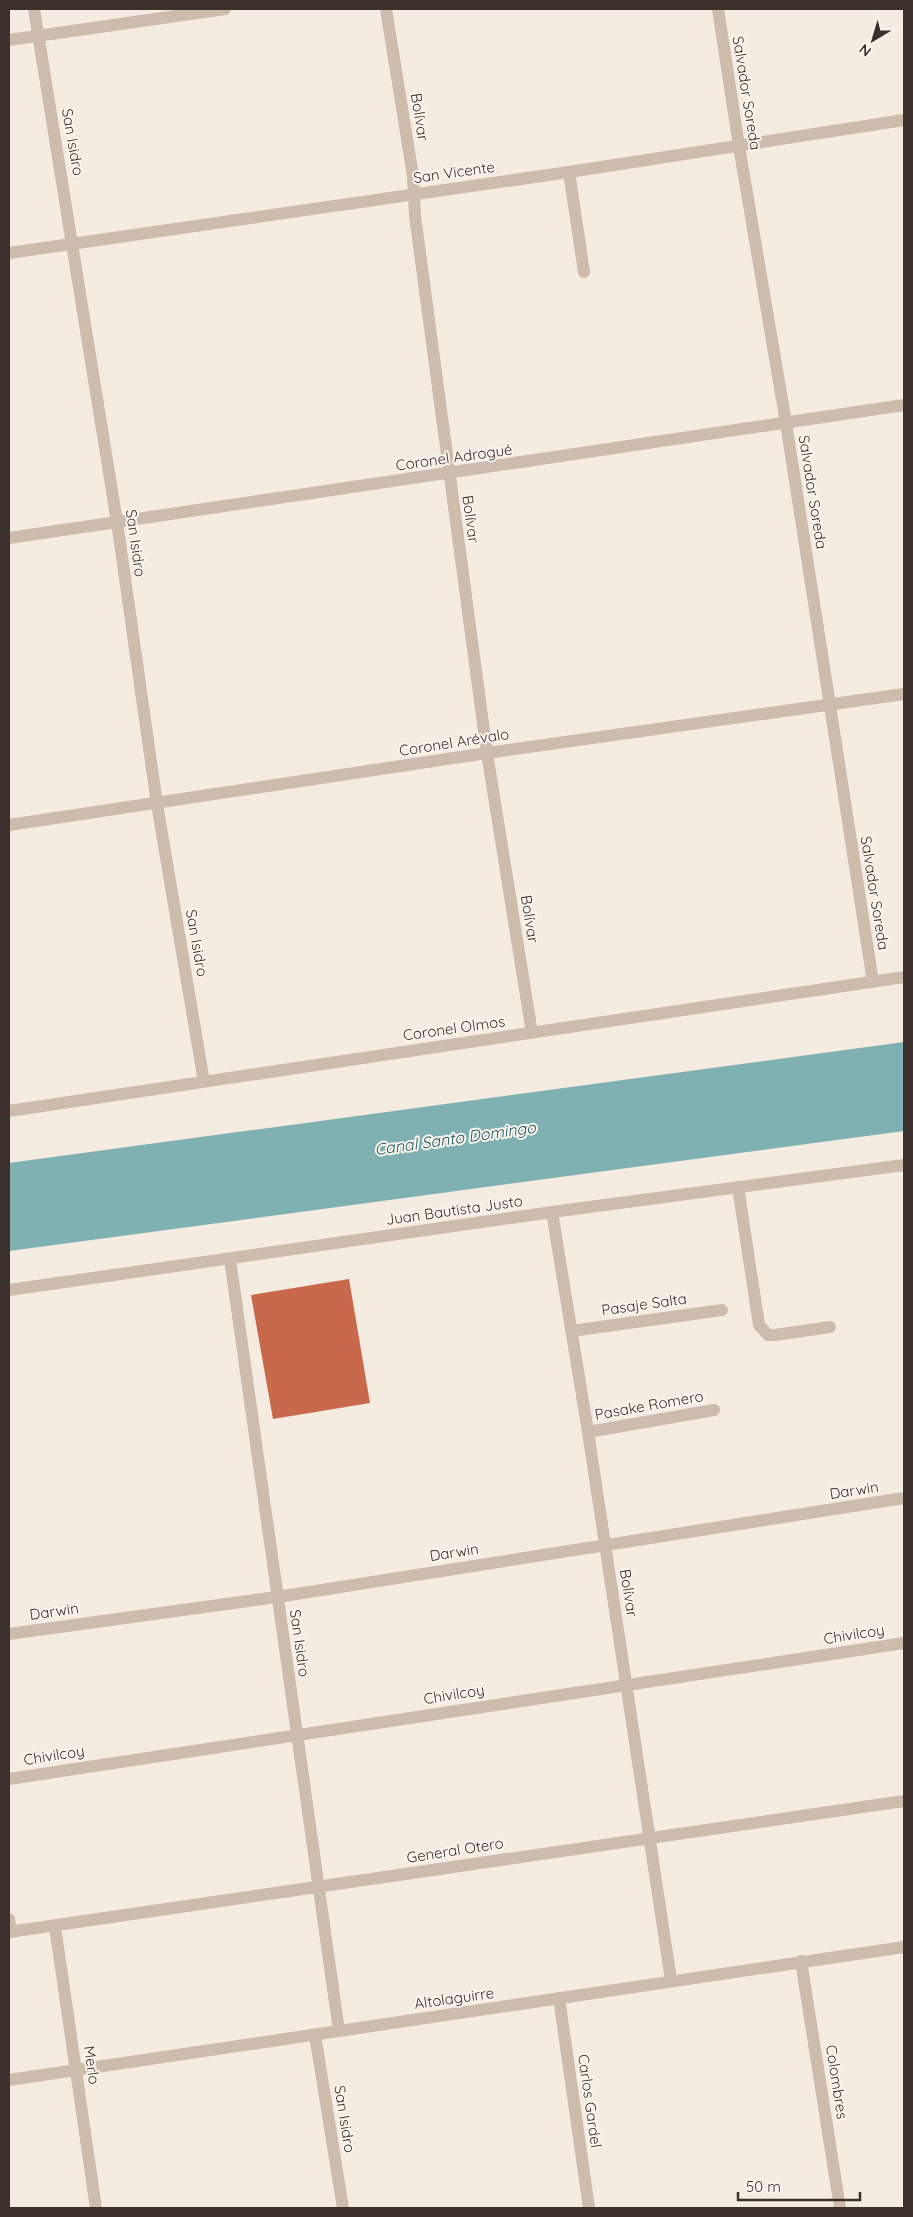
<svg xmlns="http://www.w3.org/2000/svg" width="913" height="2217" viewBox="0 0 913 2217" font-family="Quicksand,sans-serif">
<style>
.water{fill:#7fb0b2}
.building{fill:#c8694b}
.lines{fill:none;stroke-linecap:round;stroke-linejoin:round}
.minor{stroke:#cdbbac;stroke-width:12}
.labels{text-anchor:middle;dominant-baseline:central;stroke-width:4;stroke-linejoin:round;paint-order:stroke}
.street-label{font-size:15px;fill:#3b302b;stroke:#fbf5ee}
.water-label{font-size:16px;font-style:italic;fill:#1f5a5e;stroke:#fbf5ee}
</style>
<rect width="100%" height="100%" fill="#f4ebe1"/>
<!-- water -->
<path class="water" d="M904,1042V1131L9,1251V1163Z"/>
<!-- building -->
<path class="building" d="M349,1279L370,1403L273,1419L251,1295Z"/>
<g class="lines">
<!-- minor -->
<path class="minor" d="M34,9L117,522L157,804L204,1082
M386,9L413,176L415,216L487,753L532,1033
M718,9L739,146L786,423L873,982
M9,40L225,9
M569,172L584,272
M9,253L569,172L904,120
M9,538L904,405
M9,825L487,753L904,694
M9,1111L904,977
M738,1187L759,1325L768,1335H775L830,1327
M552,1212L588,1432L671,1980
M230,1259L339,2031
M9,1290L552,1212L904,1165
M571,1331L722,1310
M588,1432L714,1410
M9,1634L277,1597L904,1498
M9,1779L904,1643
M9,1919L11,1932
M55,1927L96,2208
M9,1932L904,1801
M801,1961L840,2208
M559,1998L589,2208
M315,2035L343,2208
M9,2080L904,1947"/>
</g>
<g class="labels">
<!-- street labels -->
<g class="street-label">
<text transform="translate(747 93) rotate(81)">Salvador Soreda</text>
<text transform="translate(420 117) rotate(81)">Bolívar</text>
<text transform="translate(73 142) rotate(80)">San Isidro</text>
<text transform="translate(454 172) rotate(-8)">San Vicente</text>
<text transform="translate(454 457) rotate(-8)">Coronel Adrogué</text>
<text transform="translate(813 492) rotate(81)">Salvador Soreda</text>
<text transform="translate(471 519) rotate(82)">Bolívar</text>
<text transform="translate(136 543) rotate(82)">San Isidro</text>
<text transform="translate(454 742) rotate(-9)">Coronel Arévalo</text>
<text transform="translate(875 893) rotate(81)">Salvador Soreda</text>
<text transform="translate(530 919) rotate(81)">Bolívar</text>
<text transform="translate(197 943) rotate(80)">San Isidro</text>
<text transform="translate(454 1028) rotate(-8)">Coronel Olmos</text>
<text transform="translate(454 1210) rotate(-8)">Juan Bautista Justo</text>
<text transform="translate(644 1304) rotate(-8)">Pasaje Salta</text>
<text transform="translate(649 1405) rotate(-10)">Pasake Romero</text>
<text transform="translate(854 1490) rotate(-9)">Darwin</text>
<text transform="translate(454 1552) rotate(-9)">Darwin</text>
<text transform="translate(629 1593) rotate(81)">Bolívar</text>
<text transform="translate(54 1611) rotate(-8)">Darwin</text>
<text transform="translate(854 1634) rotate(-9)">Chivilcoy</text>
<text transform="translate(300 1643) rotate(82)">San Isidro</text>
<text transform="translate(454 1694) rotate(-9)">Chivilcoy</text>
<text transform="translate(54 1755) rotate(-9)">Chivilcoy</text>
<text transform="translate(455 1850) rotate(-9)">General Otero</text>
<text transform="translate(454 1998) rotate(-8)">Altolaguirre</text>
<text transform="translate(92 2065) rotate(82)">Merlo</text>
<text transform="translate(837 2082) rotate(81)">Colombres</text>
<text transform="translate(590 2101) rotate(82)">Carlos Gardel</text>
<text transform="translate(345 2119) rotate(81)">San Isidro</text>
</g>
<!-- water labels -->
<g class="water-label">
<text transform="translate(455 1138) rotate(-8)">Canal Santo Domingo</text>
</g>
</g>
<!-- border -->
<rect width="913" height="2217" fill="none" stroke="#3b302b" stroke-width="20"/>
<!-- north arrow -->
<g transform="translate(873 40) rotate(218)" stroke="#fbf5ee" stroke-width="4" paint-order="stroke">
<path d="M0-4L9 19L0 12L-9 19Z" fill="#3b302b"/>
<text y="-8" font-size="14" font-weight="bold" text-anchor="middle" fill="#3b302b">N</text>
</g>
<!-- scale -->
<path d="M738 2192v8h122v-8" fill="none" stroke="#3b302b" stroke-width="2.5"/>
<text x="746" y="2192" font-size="15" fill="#3b302b" stroke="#fbf5ee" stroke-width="4" paint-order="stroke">50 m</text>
</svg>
